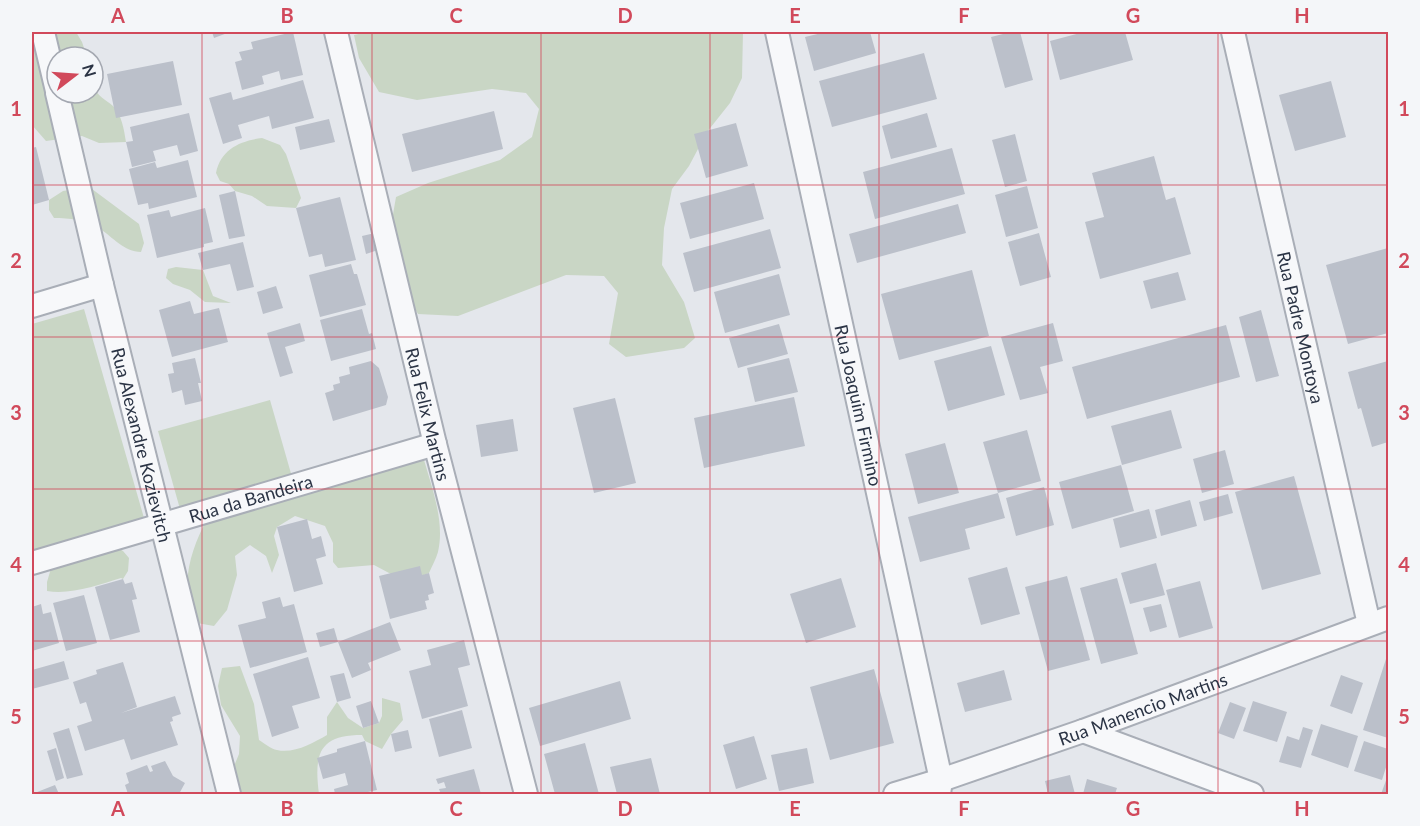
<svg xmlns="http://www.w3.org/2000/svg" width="1420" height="826" viewBox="0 0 1420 826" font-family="Lato,sans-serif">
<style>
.green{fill:#c9d6c5}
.building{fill:#bbc0ca}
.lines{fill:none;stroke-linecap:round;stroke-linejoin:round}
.street-casing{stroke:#a9aeb7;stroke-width:26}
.street{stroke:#f7f8fa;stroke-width:22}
.grid{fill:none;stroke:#d1495b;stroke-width:1.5;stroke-opacity:0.55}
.labels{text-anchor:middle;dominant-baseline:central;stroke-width:4.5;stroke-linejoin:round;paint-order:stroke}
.street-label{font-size:18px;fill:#2b3445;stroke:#f4f6f9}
.neatline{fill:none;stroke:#d1495b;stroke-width:2}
.grid-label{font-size:20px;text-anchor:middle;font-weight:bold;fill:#d1495b}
</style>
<rect width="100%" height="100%" fill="#e4e7ec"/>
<!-- green -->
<path class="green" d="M32,32H76L82,42L87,57H57V93H93V86C98,97 105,99 113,106C122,115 124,130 126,142L99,143L82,136L46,141L32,125Z
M368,32H743L742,78L730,103L707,132L689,166L672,189L664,228L662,265L684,302L695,338L684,348L626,357L609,344L618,293L604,276L566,275L458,316L418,314L411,302L391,226L396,197L428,183L500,160L532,137L539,109L526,93L492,89L417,100L379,92L359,58L354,35Z
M262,138L280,145L286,154L301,198L296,208L267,206L252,196L235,191L229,184L220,181L216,173C221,149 240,141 262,138Z
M82,188L92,189L139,224L144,243L141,252C124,252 113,237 100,229C86,220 69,218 54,218L49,210V200L63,191Z
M176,267L203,270L213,296L231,303L205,302L190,290L173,284L166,278L168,269Z
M84,309L146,525L32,558V324Z
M270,400L292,477L180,509L158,431Z
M404,456L424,460C432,488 445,522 438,552C436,559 432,566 429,573L406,582L374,565L338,568L333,562V543L325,526L295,516L277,527L274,536L279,555L272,573L266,556L250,545L235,556L237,575L227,610L214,626L197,623C194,612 190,601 188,590C185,568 196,540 206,521L273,497L292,499L309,494L340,479Z
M107,542L123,551L129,558L128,571L123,579L121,578C98,585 71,595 47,591V582L52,565Z
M240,666L254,704L259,740C264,743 271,749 277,750C294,754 313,743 327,735V717L337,702L348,718L363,728L379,723L382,716V698L400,703L403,720L391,734L382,749L365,741L362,735C318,735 314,755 319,794H242L237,787L232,771L239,754L240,736L221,705L218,686L222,668Z"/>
<!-- building -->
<path class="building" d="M212,32H230L214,38Z
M293,32L303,75L281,80L279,71L262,76L264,84L242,90L235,62L242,60L239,52L253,49L251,42Z
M826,32H870L876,53L814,71L805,37Z
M1011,32H1020L1033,80L1005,88L991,37Z
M1084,32H1125L1133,60L1060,80L1050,41Z
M924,53L937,99L832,127L819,81Z
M173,61L182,105L116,118L107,74Z
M303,80L314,118L272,129L269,116L238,125L242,138L223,144L209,98L231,92L233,100Z
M1331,81L1346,137L1295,151L1279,95Z
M494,111L503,149L412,172L402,134Z
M189,113L198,151L180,156L177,145L153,151L156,161L132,167L126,142L133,141L130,127Z
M927,113L937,147L891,159L882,126Z
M329,119L335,142L300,150L295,127Z
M736,123L748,166L706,178L694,134Z
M1015,134L1027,181L1005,187L992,140Z
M36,147L49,200L32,205V148Z
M952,148L965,194L875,219L863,172Z
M1154,156L1166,200L1175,197L1191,254L1100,279L1085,222L1104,217L1092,173Z
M188,160L197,197L149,209L148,203L138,205L129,169L155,162L157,168Z
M754,183L764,219L690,239L680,203Z
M1027,186L1038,228L1006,237L995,195Z
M235,191L245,236L229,239L219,195Z
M340,197L356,260L325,267L322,254L309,257L296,208Z
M958,204L966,233L857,263L849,234Z
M205,208L213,242L204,244V247L157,258L147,215L169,210L171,217Z
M770,229L781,268L694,292L683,253Z
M375,233L378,250L366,254L362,236Z
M1039,233L1051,277L1020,286L1008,242Z
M243,242L254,287L237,291L230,264L203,270L198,253Z
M1388,248V333L1348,344L1326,265Z
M351,264L354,274H357L366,305L320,317L309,275Z
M972,270L989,336L899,360L881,294Z
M1178,272L1186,300L1151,309L1143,281Z
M779,274L790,315L725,333L714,292Z
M276,286L283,308L263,314L257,292Z
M190,301L194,314L219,308L228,342L172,357L159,310Z
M362,309L369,334L372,333L376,349L331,361L320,320Z
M1261,310L1279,376L1256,382L1239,317Z
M300,323L305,341L285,347L293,373L280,377L267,333Z
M1053,323L1063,361L1040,367L1048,393L1020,400L1001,337Z
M779,324L788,354L738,368L729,338Z
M1226,325L1240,377L1087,419L1072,367Z
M991,346L1005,395L948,411L934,361Z
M195,358L201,383H198L202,401L185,405L182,390L172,393L168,374L174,373L172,363Z
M789,358L798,392L755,402L747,368Z
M371,361L379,368L388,397L386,405L333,421L325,393L334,390L333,385L340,383L339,377L350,374L349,367Z
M1388,361V442L1372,447L1361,408L1358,409L1348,372Z
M794,397L805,446L704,468L694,418Z
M615,398L636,483L594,493L573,408Z
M1171,410L1182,448L1122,465L1111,426Z
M513,419L518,451L481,457L476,425Z
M1027,430L1041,481L998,493L983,442Z
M945,443L959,493L918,504L905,454Z
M1225,450L1234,484L1202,493L1193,459Z
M1121,465L1134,511L1072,529L1059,482Z
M1294,476L1321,574L1262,590L1235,492Z
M1044,487L1054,525L1016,536L1006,498Z
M998,493L1005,518L965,529L970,549L920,562L908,517Z
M1228,494L1233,513L1204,521L1199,502Z
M1190,500L1197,526L1161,536L1155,510Z
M1149,509L1157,538L1120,548L1113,519Z
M307,519L312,539L321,536L326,556L316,559L323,584L294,592L277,527Z
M1156,563L1165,595L1130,604L1121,573Z
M420,566L422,575L429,573L434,593L428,595L429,600L425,601L427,609L390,619L379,576Z
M1007,567L1020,614L981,625L968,578Z
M1067,576L1090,660L1048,671L1025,587Z
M841,578L856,627L806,643L790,594Z
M1117,578L1138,654L1101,664L1080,588Z
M123,579L125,584L132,582L137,599L132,600L140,632L110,640L95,587Z
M1200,581L1213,628L1179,638L1166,590Z
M84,595L97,643L66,651L53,603Z
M280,597L283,607L294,604L307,652L250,668L238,625L266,618L262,602Z
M41,604L43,614L51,612L59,643L32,651V607Z
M1161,604L1167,627L1150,632L1143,608Z
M390,622L401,650L368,663L371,670L352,678L338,642Z
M334,628L338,642L320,647L316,633Z
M464,640L470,665L458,668L468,706L422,719L409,671L431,665L427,650Z
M308,657L320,698L292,706L299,728L272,737L253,674Z
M1386,659L1388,660V738L1363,730Z
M64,661L69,679L32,689V670Z
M123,662L137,707L121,713L175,696L181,714L172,717L173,721L170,722L178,745L131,760L124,739L85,751L77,726L92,721L86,702L80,704L73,682L97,674L96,670Z
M874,669L894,743L830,760L810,687Z
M1004,670L1012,700L965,712L957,683Z
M344,673L351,698L337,702L330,676Z
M1341,675L1363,683L1352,714L1330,706Z
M620,681L631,719L540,746L529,708Z
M371,701L379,723L363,728L356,706Z
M1253,701L1287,712L1277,742L1243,731Z
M1230,702L1246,708L1234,739L1218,733Z
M462,710L472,748L439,757L429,719Z
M1321,724L1358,736L1348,768L1311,755Z
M1303,727L1313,730L1301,768L1279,762L1287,736L1299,740Z
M69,728L83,775L67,779L53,733Z
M408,730L412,748L395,752L391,734Z
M754,736L767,779L736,789L723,745Z
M365,741L377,790L359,794H335L334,789L348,785L345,773L323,779L317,758L337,752V749Z
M1364,741L1388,749V761L1382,780L1354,771Z
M585,743L599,794H555L544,754Z
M56,748L64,778L56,781L47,751Z
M807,748L814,783L779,791L771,755Z
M651,758L660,794H617L610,767Z
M165,761L173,776L185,783L179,794H128L125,785L129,783L126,773L147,765L150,772L153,771L151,766Z
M474,769L481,794H441L439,789L446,788L444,782L438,784L436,779Z
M1070,775L1075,794H1048L1045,781Z
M1388,775V794H1381Z
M1087,779L1117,788L1115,794H1083Z
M55,785L59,794H32Z"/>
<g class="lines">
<defs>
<g id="street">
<path d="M43,32L57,91"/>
<path id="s1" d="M336,32L435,444L526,794"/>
<path id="s2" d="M777,32L941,780L939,794"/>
<path id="s3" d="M1233,32L1369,624"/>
<path id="s4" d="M57,93L102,285L229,794"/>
<path d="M32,306L102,285"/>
<path id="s5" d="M32,563L435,444"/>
<path d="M1083,731L1252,794"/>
<path id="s6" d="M895,794L941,780L1083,731L1388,618"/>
</g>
</defs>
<!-- street casing -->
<use href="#street" class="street-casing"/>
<!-- street -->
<use href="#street" class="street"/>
</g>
<!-- grid -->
<path class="grid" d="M202,32V794M372,32V794M541,32V794M710,32V794M879,32V794M1048,32V794M1218,32V794M32,185H1388M32,337H1388M32,489H1388M32,641H1388"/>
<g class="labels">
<!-- street labels -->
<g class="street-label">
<text stroke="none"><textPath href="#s3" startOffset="303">Rua Padre Montoya</textPath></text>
<text stroke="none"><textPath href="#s2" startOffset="382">Rua Joaquim Firmino</textPath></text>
<text stroke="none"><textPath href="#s1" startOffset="393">Rua Felix Martins</textPath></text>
<text stroke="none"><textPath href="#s4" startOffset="362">Rua Alexandre Kozievitch</textPath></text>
<text stroke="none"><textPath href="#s5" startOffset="228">Rua da Bandeira</textPath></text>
<text stroke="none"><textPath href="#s6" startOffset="262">Rua Manencio Martins</textPath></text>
</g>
</g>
<!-- border -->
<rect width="1420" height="826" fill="none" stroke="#f4f6f9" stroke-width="66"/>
<!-- north arrow -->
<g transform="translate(75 75) rotate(73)"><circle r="28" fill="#f4f6f9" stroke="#a4a8b1" stroke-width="1.5"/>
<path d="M0-4.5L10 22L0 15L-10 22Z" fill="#d1495b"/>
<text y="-9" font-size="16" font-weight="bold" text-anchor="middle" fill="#2b3445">N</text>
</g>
<rect x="33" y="33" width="1354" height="760" class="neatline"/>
<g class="grid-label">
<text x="118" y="23">A</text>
<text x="287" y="23">B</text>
<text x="456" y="23">C</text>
<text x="625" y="23">D</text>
<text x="795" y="23">E</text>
<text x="964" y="23">F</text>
<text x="1133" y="23">G</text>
<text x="1302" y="23">H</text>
<text x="16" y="116">1</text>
<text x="1404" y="116">1</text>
<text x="16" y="268">2</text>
<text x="1404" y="268">2</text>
<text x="16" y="420">3</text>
<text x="1404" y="420">3</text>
<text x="16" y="572">4</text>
<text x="1404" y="572">4</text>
<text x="16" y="724">5</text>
<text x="1404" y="724">5</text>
<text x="118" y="816">A</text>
<text x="287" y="816">B</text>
<text x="456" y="816">C</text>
<text x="625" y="816">D</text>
<text x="795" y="816">E</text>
<text x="964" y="816">F</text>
<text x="1133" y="816">G</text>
<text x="1302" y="816">H</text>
</g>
</svg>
